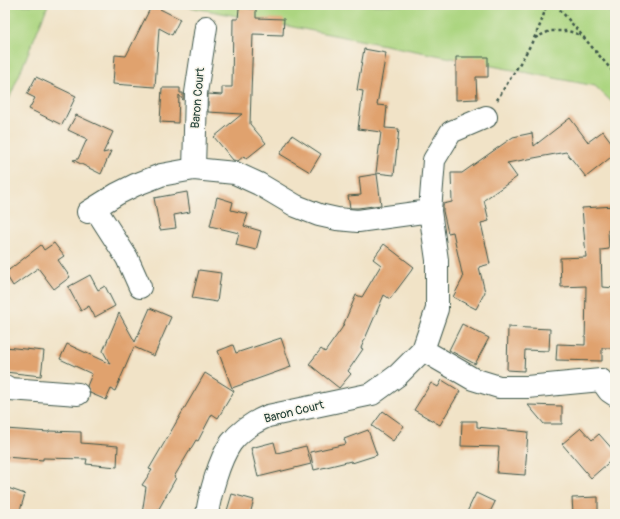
<svg xmlns="http://www.w3.org/2000/svg" width="620" height="519" viewBox="0 0 620 519" font-family="Pangolin,sans-serif">
<style>
.green{fill:#acd580;stroke:#66895a}
.building{fill:#e0a26e}
.lines{fill:none;stroke-linecap:round;stroke-linejoin:round}
.minor-casing{stroke:#3e564a;stroke-width:24}
.path{stroke:#3e564a;stroke-width:2.5;stroke-dasharray:3 3;stroke-linecap:butt}
.minor{stroke:#fff;stroke-width:22}
.labels{text-anchor:middle;dominant-baseline:central;stroke-width:3;stroke-linejoin:round;paint-order:stroke}
.street-label{font-size:12px;fill:#1f3d34;stroke:#f7f3e8}
</style>
<rect width="100%" height="100%" fill="#f7f3e8"/>
<filter id="ink" filterUnits="userSpaceOnUse"><feTurbulence type="fractalNoise" baseFrequency=".025" numOctaves="2"/><feDisplacementMap in="SourceGraphic" scale="8" xChannelSelector="R" yChannelSelector="G"/><feConvolveMatrix kernelMatrix="1 2 1 2 8 2 1 2 1" color-interpolation-filters="sRGB"/></filter>
<filter id="wash" filterUnits="userSpaceOnUse"><feTurbulence type="fractalNoise" baseFrequency=".012" numOctaves="4" result="noise"/><feDisplacementMap in="SourceGraphic" scale="16" xChannelSelector="R" yChannelSelector="G"/><feGaussianBlur stdDeviation="0.9" result="paint"/><feColorMatrix in="noise" values="0 0 0 0 0 0 0 0 0 0 0 0 0 0 0 0 0 1.4 0 .05"/><feComposite in="paint" operator="in"/></filter>
<g filter="url(#wash)">
<rect width="100%" height="100%" fill="#f1e3c7"/>
<!-- green -->
<path class="green" d="M5,5H48L5,109Z
M180,5H603L615,19V105L595,86Z"/>
<g id="blocks">
<!-- building -->
<path class="building" d="M152,5H160V9L180,19L172,35L159,28L155,87L113,84L115,55L126,56Z
M239,8L256,9V18L284,19L283,35L253,34L250,124L266,143L246,159L244,156L238,161L233,160L214,137L242,114L208,112V94L222,95V87H232L233,19H238Z
M364,49L386,53L377,105L387,106L385,128L399,129L394,175L376,173L381,132L358,129L363,91L357,90Z
M456,57H488V77H476L477,99L456,100Z
M36,77L76,96L62,125L29,109L35,98L27,94Z
M162,88H180V93H183V100L179,95L178,123L160,122Z
M76,115L113,132L103,153L111,151L101,174L73,160L78,159L87,139L68,130Z
M570,118L588,142L603,131L615,147V154L586,177L566,152L507,163L517,177L484,200L489,221L481,223L490,264L479,267L485,292L476,309L453,297L463,278L453,232L448,233L443,211V204L452,202L451,173H462L513,137L532,133L534,146Z
M292,135L321,154L310,172L280,154Z
M377,174L381,205L358,208H350L348,196L361,195L359,177Z
M187,192L190,212L174,215L176,228L160,230L154,198Z
M217,197L233,202L231,210L248,214L244,226L261,231L256,250L236,245L239,233L210,226Z
M615,206V229L608,230L609,249L601,250L602,287L615,288L614,348H602V361L556,360L557,344L585,345L586,286L561,287L560,258L586,257L582,208Z
M54,243L64,256L58,260L70,277L54,289L38,268L13,286L5,273L41,245L44,250Z
M384,244L414,267L390,299L384,295L361,348L363,349L348,371L351,374L339,388L309,364L321,349L325,352L342,328L356,295L362,297L381,265L373,259Z
M199,270L221,273L217,302L192,298Z
M90,275L98,290L105,286L115,306L95,317L89,306L81,311L68,287Z
M150,308L171,317L154,356L134,347L115,391L111,389L106,400L90,393L87,386L92,374L60,359L67,344L110,364L103,351L119,313L135,342Z
M462,324L489,338L475,364L449,350Z
M508,327L550,329L549,351L525,350L524,371L507,370Z
M281,338L291,367L232,388L218,351L233,345L236,353Z
M5,347L44,351L41,376L5,372Z
M205,373L234,391L218,418L212,414L198,441L196,440L174,477L176,478L156,514H142L146,487L142,485L152,470L149,469Z
M442,380L460,391L440,425L414,410L431,383L438,387Z
M528,405L562,406V424H544Z
M383,411L404,426L393,441L372,426Z
M462,421H477V427L528,432L525,475L497,473L499,447L461,446Z
M581,428L592,440L599,434L615,452V457L591,478L562,444Z
M5,429L49,432V431L81,432V443L118,446L117,467L86,464L87,459L43,458V460L5,457Z
M368,430L377,455L352,463L351,461L314,470L310,452L346,444L344,439Z
M274,442L277,453L306,446L311,464L258,477L251,448Z
M5,487L25,494L19,514H5Z
M476,493L495,502L489,514H466Z
M232,494L254,500L250,514H226Z
M598,497V514H573L572,498Z"/>
</g>
</g>
<g filter="url(#ink)">
<use href="#blocks" fill-opacity="0" stroke="#3e564a" stroke-width="1"/>
<g class="lines">
<defs>
<path id="minor" d="M194,169L196,93L206,27
M95,208L127,258L140,287
M88,212L117,194L135,185L161,175L194,169L235,173L259,184L296,206L319,215L337,219L358,221L430,211
M423,350L473,379L499,387H527L601,380L609,391L615,395
M5,386L10,389L78,394
M207,514C210,494 219,460 231,443C240,431 254,422 268,416L372,394L398,375L423,350L437,309V260L430,211L434,160L451,132L486,117"/>
</defs>
<!-- minor casing -->
<use href="#minor" class="minor-casing"/>
<!-- path -->
<path class="path" d="M556,5L615,74
M535,38L550,31H568L581,35
M497,100C514,71 540,37 546,5"/>
<!-- minor -->
<use href="#minor" class="minor"/>
</g>
</g>
<g class="labels">
<!-- street labels -->
<g class="street-label">
<text transform="translate(198 98) rotate(-85)">Baron Court</text>
<text transform="translate(294 412) rotate(-14)">Baron Court</text>
</g>
</g>
<!-- margin -->
<rect width="620" height="519" fill="none" stroke="#f7f3e8" stroke-width="20"/>
</svg>
